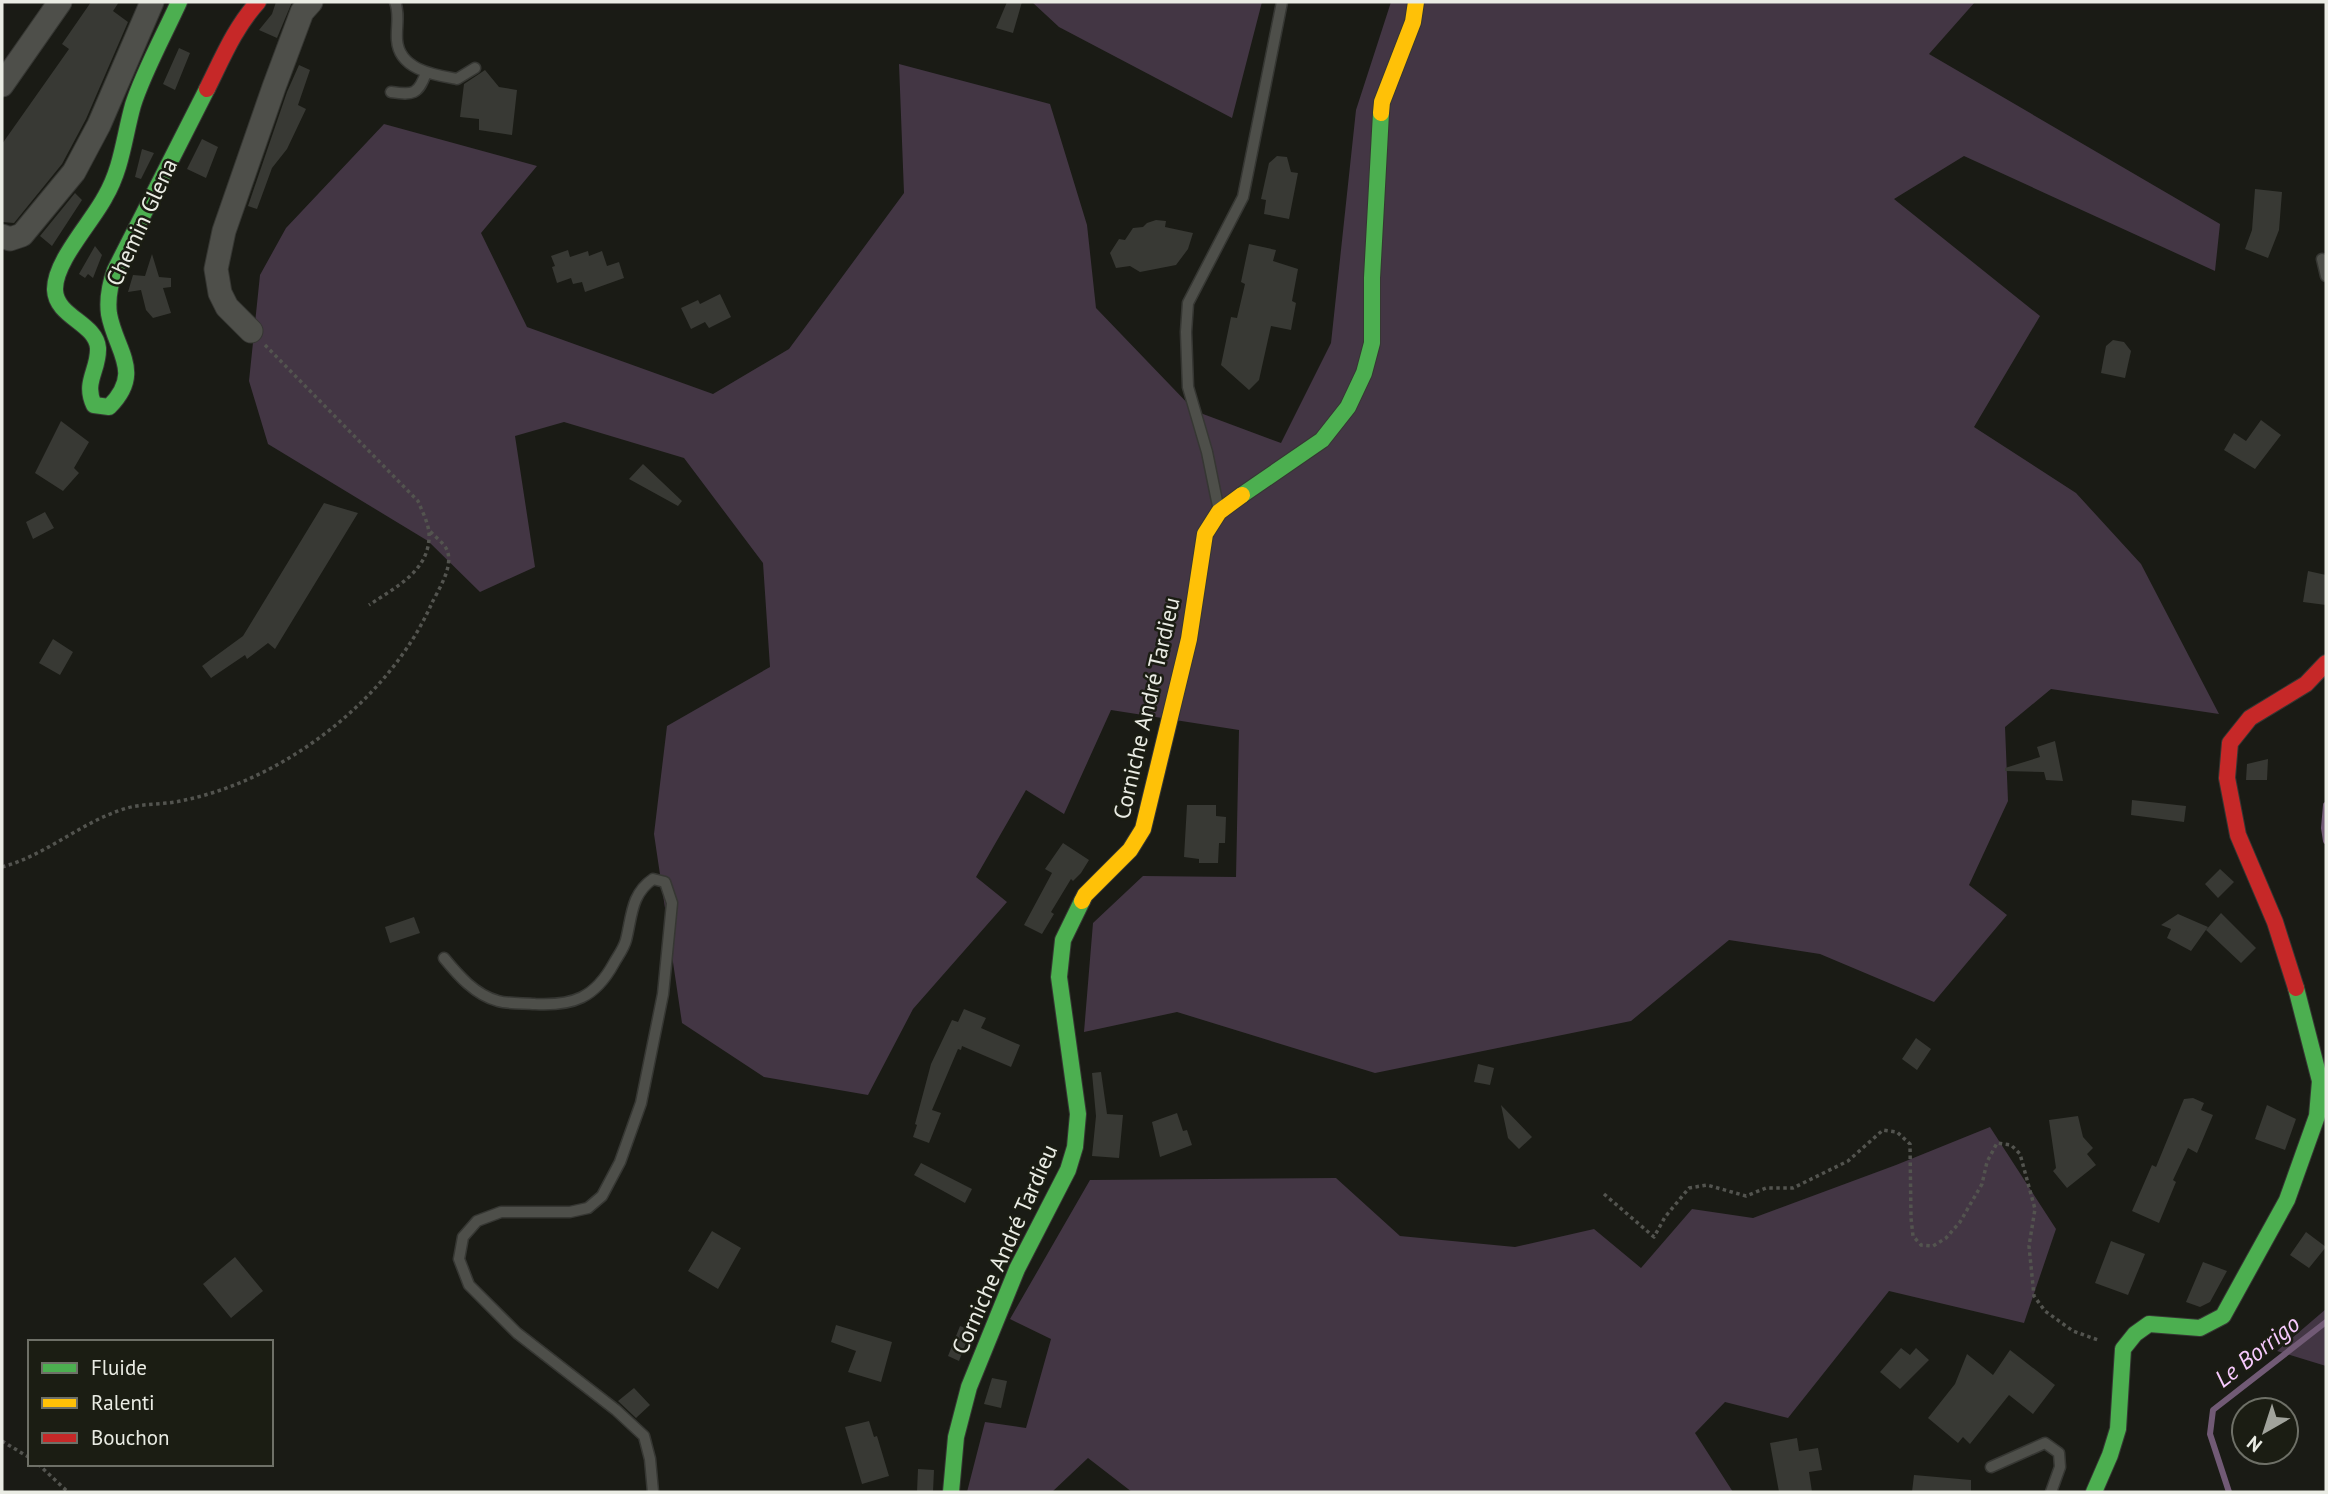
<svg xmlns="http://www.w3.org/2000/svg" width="2328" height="1494" viewBox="0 0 2328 1494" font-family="'PT Sans',sans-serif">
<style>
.green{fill:#433644}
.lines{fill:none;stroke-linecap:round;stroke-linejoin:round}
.stream{stroke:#715a75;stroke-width:6}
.building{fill:#383934}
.lane-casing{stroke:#363733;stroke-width:13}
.street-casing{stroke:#363733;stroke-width:25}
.fast-casing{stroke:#363733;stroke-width:18}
.slow-casing{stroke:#363733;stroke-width:18}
.jam-casing{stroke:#363733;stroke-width:18}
.path{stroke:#53544f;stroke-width:3.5;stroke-dasharray:3.5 3.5;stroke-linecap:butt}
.lane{stroke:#4e4f4a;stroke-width:10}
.street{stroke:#4e4f4a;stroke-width:23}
.fast{stroke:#4caf50;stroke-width:16}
.slow{stroke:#ffc107;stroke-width:16}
.jam{stroke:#c62828;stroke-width:16}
.labels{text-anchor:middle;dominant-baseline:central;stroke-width:5;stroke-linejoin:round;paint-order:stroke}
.street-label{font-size:23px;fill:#eaece4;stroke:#1b1d13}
.water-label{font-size:24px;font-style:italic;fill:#f6c9fd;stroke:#1b1d13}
</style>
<rect width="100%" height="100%" fill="#1a1b15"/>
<!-- green -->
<path class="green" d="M1032,2H1262L1232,118L1059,27Z
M1391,2H1975L1929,54L2220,224L2215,271L1964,156L1894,199L2040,316L1974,427L2076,493L2141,564L2219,714L2051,689L2005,727L2008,801L1969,885L2007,915L1934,1002L1820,954L1729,940L1631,1021L1375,1073L1177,1012L1084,1032L1093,923L1143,876L1236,877L1239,730L1111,710L1064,814L1026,790L976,877L1007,902L913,1009L868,1095L764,1077L682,1023L654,834L667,726L770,667L763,563L684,458L564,422L515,436L535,567L480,592L428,541L268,444L249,381L260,275L286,228L384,124L537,166L481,233L527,327L713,394L789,349L904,193L899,64L1050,104L1087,225L1096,308L1195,411L1281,443L1331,343L1356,110Z
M1990,1127L2056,1229L2024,1323L1889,1291L1788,1418L1725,1402L1695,1433L1733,1492H1132L1088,1458L1052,1492H967L985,1422L1026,1428L1051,1339L1010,1319L1090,1180L1336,1178L1400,1236L1515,1247L1594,1229L1641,1268L1692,1209L1753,1218L1896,1165Z
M2326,1309V1366L2277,1351Z"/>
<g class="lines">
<!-- stream -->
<path class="stream" d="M2326,805L2324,828L2326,841
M2229,1492L2210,1434L2213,1410L2326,1322"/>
</g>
<!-- building -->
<path class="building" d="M91,2H119L113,11L128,22L86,119L62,164L14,223L2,222V144L69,49L62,44Z
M276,2H292L277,38L259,30L272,14Z
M1007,2H1022L1013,33L996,28Z
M179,48L190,53L175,90L163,84Z
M299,65L310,70L298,105L306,109L287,149L272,168L257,209L248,206L287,92Z
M485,70L499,87L517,90L512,135L479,130V119L460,117L464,84Z
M202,139L218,147L206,178L187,169Z
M142,149L154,153L141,179L135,177Z
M1277,156L1287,157L1291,172L1298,173L1289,219L1264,214L1266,200L1261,199L1269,163Z
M2255,189L2282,192L2279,230L2268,258L2245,249L2252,230Z
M75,193L82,200L52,246L40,236Z
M1156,220L1166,221L1165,227L1193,233L1188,249L1176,265L1140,272L1130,266L1116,268L1110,253L1119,239L1125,240L1133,228L1143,227L1147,223Z
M1249,244L1276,250L1273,261L1298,269L1292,301L1296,303L1291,330L1271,326L1259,380L1249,390L1221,365L1231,317L1237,318L1245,284L1241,282Z
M95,246L102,255L93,278L88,274L85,278L79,274Z
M568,250L570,257L588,251L589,256L602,251L607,266L619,262L624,278L585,292L582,282L573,284L571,278L557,283L552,267L555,266L551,256Z
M152,254L159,277L171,278V287L163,288L171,313L153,318L146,310L141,290L128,292L133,275L145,276Z
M720,294L731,317L709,328L705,322L691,329L681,308L698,300L700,304Z
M2113,340L2124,342L2131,351L2125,378L2101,373L2106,346Z
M2261,420L2281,435L2255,469L2224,450L2234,433L2246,441Z
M61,421L89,442L74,468L79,473L63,491L35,473Z
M643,464L682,501L678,506L629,479Z
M324,503L358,513L275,649L268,643L247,659L245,655L211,678L202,666L243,636Z
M45,512L54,528L33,539L26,522Z
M2308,571L2326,575V605L2303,602Z
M53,639L73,652L60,675L39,663Z
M2055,741L2063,781L2046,780L2044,772L2005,771V768L2040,757L2037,747Z
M2268,759L2267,780H2246L2247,764Z
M2132,800L2186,806L2184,822L2131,815Z
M1187,805H1216V816L1226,817L1225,843H1219L1218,863H1199V859L1184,857Z
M1063,843L1089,860L1081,873L1073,881L1071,879L1051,912L1054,914L1042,934L1024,925L1052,873L1045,869Z
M2220,869L2234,882L2218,898L2205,884Z
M2221,913L2256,948L2241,963L2206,930Z
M2178,914L2208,927L2191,951L2167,938L2171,929L2161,925Z
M414,917L420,933L390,943L385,927Z
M964,1009L986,1018L981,1028L1020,1045L1011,1067L962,1046L961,1050L958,1049L932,1110L941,1113L929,1143L913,1137L917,1125L915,1124L931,1064L952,1020L958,1022Z
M1916,1038L1931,1049L1917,1070L1902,1059Z
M1478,1064L1494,1068L1490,1085L1474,1082Z
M1101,1072L1107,1114L1123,1115L1119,1158L1092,1156L1096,1116L1092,1073Z
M2193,1098L2204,1103L2201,1110L2213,1115L2197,1153L2188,1148L2173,1180L2176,1182L2159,1223L2132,1211L2152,1165L2156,1167L2184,1099Z
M1501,1105L1532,1137L1519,1149L1508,1138Z
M2267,1105L2296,1119L2285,1150L2255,1139Z
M1177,1113L1183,1131L1187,1130L1192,1145L1160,1157L1152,1122Z
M2078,1116L2083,1137L2093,1148L2087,1154L2096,1165L2067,1188L2053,1171L2056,1168L2049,1120Z
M921,1163L972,1189L965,1203L914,1175Z
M712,1231L741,1248L718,1289L688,1271Z
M2306,1232L2326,1247L2309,1268L2290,1255Z
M2111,1241L2145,1254L2128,1295L2095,1283Z
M235,1257L263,1291L231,1318L203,1284Z
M2203,1262L2227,1271L2210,1302L2200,1307L2186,1302Z
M836,1325L892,1342L881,1382L848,1372L856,1351L831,1342Z
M960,1326L971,1330L959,1361L948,1356Z
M1901,1348L1910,1355L1916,1348L1929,1360L1900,1389L1880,1372Z
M2010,1350L2055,1385L2033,1414L2009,1395L1970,1444L1963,1437L1958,1443L1928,1418L1955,1384L1967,1354L1993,1375Z
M992,1378L1007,1381L1001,1408L984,1404Z
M634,1388L650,1405L636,1418L618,1401Z
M869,1421L874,1437L877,1436L889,1476L862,1484L845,1427Z
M1797,1438L1799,1451L1818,1448L1822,1470L1809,1472L1812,1492H1779L1770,1443Z
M918,1469L934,1470L933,1492H917Z
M1914,1475L1971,1480V1492H1912Z"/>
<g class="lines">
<defs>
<path id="lane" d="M395,2C400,14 396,27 397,40C399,70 435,75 457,79L475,68
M391,92C413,95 418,95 426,73
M2322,259L2326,276
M1218,506L1207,452L1188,387L1186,332L1188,303L1243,197L1282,2
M444,958C458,975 475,995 498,1001C509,1004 523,1003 535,1004C573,1006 595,998 614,963C618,956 624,948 626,940C632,916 631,894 653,879L665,882L672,903L663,994L641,1103L620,1162L602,1196L588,1208L570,1212H501L477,1221L463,1237L459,1259L469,1285L517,1333L616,1410L644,1436L650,1459L653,1492
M1991,1467L2045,1443L2059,1453L2060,1467L2051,1492"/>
<path id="street" d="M2,85L60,2
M2,236L10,239L22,235L74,172L99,125L152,2
M251,331L227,307L220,293L216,269L224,231L274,87L302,12L311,2"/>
<path id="fast" d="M179,2C165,33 143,73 133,105C124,137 122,168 105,197C92,222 54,262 55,290C56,317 96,323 98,348C99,370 83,382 94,405L109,407C144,372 116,352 109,314C107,299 110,284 115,270L207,89
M1242,495L1322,440L1348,407L1364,373L1372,343V278L1381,113
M951,1492L956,1437L969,1387L1017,1269L1068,1170L1075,1147L1078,1114L1059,977L1063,940L1082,901
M2094,1492L2110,1455L2118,1429L2123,1349L2135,1334L2149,1324L2200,1328L2223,1316L2287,1200L2317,1116L2320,1081L2296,988"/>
<path id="slow" d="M1381,113L1382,102L1413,22L1416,2
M1082,901L1085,895L1130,850L1143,829L1189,639L1205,534L1219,512L1242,495"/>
<path id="jam" d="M207,89C222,59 235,27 258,2
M2296,988L2275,922L2238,835L2227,778L2230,743L2250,718L2306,684L2326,663"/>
</defs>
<!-- lane casing -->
<use href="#lane" class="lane-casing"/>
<!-- street casing -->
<use href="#street" class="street-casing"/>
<!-- fast casing -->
<use href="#fast" class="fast-casing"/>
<!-- slow casing -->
<use href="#slow" class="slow-casing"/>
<!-- jam casing -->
<use href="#jam" class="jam-casing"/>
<!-- path -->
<path class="path" d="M265,345L418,501C422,511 428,522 429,533C431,570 396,587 369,605
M2,867C47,855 82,821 127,808C145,803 166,805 185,800C285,779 389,699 431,605C438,590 454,567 447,550C444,543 434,536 429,530
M1604,1194L1654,1237L1665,1217L1689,1188L1707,1185L1746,1196L1766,1188H1793L1848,1161L1883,1130L1897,1132L1910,1144L1911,1218L1913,1236L1921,1245L1933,1246L1946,1238L1960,1222L1982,1184L1987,1162L1997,1143L2011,1145L2020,1154L2035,1209L2029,1246L2034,1296L2045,1311L2073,1331L2098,1340
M2,1441L30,1458
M38,1464L68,1492"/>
<!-- lane -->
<use href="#lane" class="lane"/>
<!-- street -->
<use href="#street" class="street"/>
<!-- fast -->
<use href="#fast" class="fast"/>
<!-- slow -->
<use href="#slow" class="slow"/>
<!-- jam -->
<use href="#jam" class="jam"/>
</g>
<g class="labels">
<!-- street labels -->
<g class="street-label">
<text transform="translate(141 222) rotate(-65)">Chemin Glena</text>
<text transform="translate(1146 708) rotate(-77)">Corniche André Tardieu</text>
<text transform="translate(1004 1249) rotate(-66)">Corniche André Tardieu</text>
</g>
<!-- water labels -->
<g class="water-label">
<text transform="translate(2257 1351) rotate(-38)">Le Borrigo</text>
</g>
</g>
<!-- border -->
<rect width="2328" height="1494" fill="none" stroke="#eaece4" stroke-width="7"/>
<!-- legend -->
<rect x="28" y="1340" width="245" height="126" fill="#1b1d13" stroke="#6e7067" stroke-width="2"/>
<rect x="42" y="1363" width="35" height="10" fill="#4caf50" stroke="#6e7067" stroke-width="2"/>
<text x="91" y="1375" font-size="21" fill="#eaece4">Fluide</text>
<rect x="42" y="1398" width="35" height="10" fill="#ffc107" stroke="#6e7067" stroke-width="2"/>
<text x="91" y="1410" font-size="21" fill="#eaece4">Ralenti</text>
<rect x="42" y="1433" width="35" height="10" fill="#c62828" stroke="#6e7067" stroke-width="2"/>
<text x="91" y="1445" font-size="21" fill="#eaece4">Bouchon</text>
<!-- north arrow -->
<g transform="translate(2265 1431) rotate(219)"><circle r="33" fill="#1b1d13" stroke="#6e7067" stroke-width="2"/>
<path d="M0-5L12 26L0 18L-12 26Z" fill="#a1a39c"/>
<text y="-10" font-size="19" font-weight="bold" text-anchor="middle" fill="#eaece4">N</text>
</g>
</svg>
